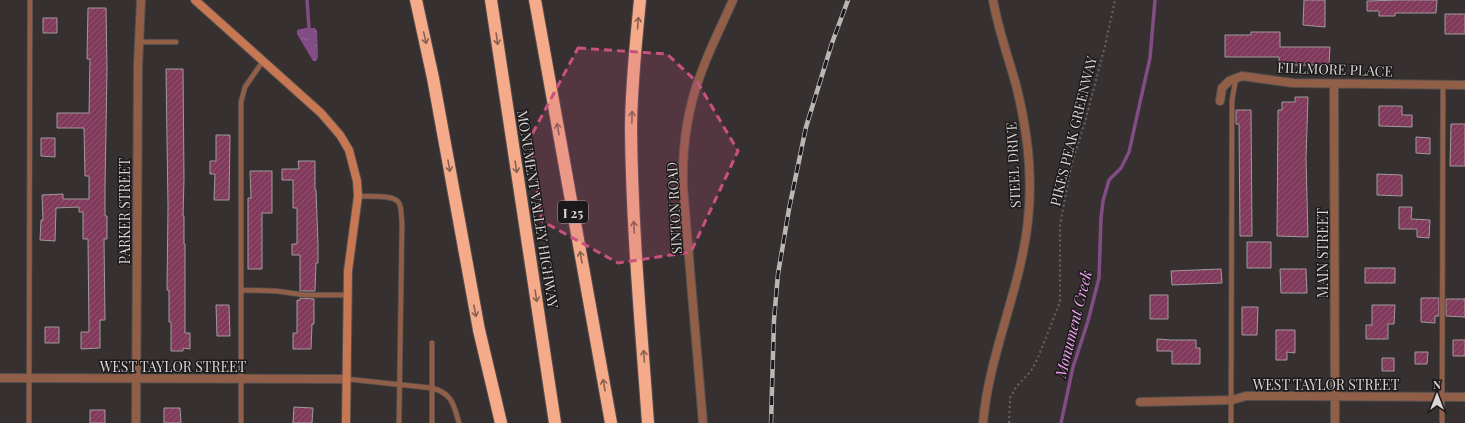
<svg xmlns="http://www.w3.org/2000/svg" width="1465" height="423" viewBox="0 0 1465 423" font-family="'Playfair Display',serif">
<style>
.water{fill:url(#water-ripples)}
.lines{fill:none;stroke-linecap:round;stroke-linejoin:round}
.stream{stroke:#824c84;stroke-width:3.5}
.building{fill:url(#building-hatch);stroke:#a09a9c}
.lane-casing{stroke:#544e4e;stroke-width:6}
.street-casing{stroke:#544e4e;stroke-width:10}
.secondary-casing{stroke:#544e4e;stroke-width:10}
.highway-casing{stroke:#544e4e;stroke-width:14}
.path{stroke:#686262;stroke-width:2;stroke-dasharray:2 3;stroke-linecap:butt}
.lane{stroke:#915f48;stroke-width:4.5}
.street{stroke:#915f48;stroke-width:8}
.secondary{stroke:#c77752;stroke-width:8}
.highway{stroke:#f5aa89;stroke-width:12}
.rail-casing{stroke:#bcb7b7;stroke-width:4.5}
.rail{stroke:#1b1919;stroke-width:3;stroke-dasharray:9;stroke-linecap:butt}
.oneway{stroke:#886251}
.marked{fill:#c95180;fill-opacity:0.2;stroke:#c95180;stroke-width:3;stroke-dasharray:8 5;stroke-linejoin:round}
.labels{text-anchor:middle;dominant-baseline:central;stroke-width:3;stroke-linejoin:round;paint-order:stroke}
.shield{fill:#1b1919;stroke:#a19d9d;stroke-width:1}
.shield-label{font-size:13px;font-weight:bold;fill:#dad6d6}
.street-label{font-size:14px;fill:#dad6d6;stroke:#1b1919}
.water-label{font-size:15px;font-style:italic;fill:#efa2f1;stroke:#1b1919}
</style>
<defs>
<pattern id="water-ripples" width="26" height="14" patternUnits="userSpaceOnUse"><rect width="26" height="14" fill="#824c84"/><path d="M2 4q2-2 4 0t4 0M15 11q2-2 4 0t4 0" fill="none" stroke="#936595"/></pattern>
<pattern id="building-hatch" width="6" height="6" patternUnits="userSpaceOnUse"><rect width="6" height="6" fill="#813a5c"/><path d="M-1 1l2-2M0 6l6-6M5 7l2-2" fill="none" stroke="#925673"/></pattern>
</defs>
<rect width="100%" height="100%" fill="#363030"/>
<!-- water -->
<path class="water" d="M305,28H315L317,31L318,57L316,61H313L297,34V30Z"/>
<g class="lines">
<!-- stream -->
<path class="stream" d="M307,0L309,28
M1061,423L1073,367L1088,321L1099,278L1101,218L1103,201L1109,180L1121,168L1129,152L1141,98L1150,58L1155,0"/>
</g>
<!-- building -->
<path class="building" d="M1304,0H1325V27L1303,25Z
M1400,0H1437L1436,13H1395V16H1379V11H1367V1Z
M88,8H106L107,69L105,188V216H107V239H104L105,320H100V348L81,349V332H89L88,239H83V212H79V207L56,208L55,241L40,240L41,220H43L42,195L63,194V199H89V176H85L84,128H57V113H89L90,59H87Z
M1445,14H1465V34H1445Z
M43,18H57V33H43Z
M1251,32H1280V47H1330L1329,65H1279V57H1225V35H1251Z
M166,69H183L184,179L183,216H184V244H185V333H190V349L183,348V351H171V322H169V290H167L168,207Z
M1295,97H1308L1306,158L1308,237L1277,236L1278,110H1282V102H1295Z
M1379,106H1402V115H1412V127L1379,126Z
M1236,110H1251L1252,236H1240L1239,124H1236Z
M1451,124H1465V166H1450Z
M216,135H230L229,200H214L215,174H210V161H216Z
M1416,137L1430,138V154L1416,153Z
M41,138H55V157L41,156Z
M298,161H315V190H316L318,244V263H316L315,291H300V255H292V244H297V208H293V180H282V169H299Z
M250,171H272V213H262V269H248V198H251Z
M1377,174L1402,175V196L1377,195Z
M1399,207H1412L1411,219L1430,220L1429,238L1417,237V229H1399Z
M1247,242H1271V268H1247Z
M1365,268H1395V283H1365Z
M1221,269L1222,283L1172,285L1171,271Z
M1280,269H1306L1307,293H1281Z
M1150,295H1168V319H1150Z
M300,298L314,299V324H312L311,349H293V333H297V300H300Z
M1421,298H1439V316H1435V323L1421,322Z
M1446,299H1465V317L1446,316Z
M216,305H229L230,336H217Z
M1372,305H1395L1394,324H1388V339H1366V325H1372Z
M1242,307H1258L1257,335H1242Z
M45,327H59V343H45Z
M1276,330H1295V353L1287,352V360H1276Z
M1157,339L1171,340H1196V348H1200V364H1172V351H1157Z
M1453,340H1465V356H1453Z
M1415,352H1428L1427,364H1415Z
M1382,358H1394V371H1382Z
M294,407L313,408L312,423H293Z
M164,408H180L181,423H164Z
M90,410H105V423H90Z"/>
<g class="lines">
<defs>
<path id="lane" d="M139,42H176
M358,196C368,197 394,194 399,203C402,209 401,217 402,223L399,423
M241,290L276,291L305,295H347
M347,379L432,388C452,393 454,405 459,423
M29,423L30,0
M241,423V102L245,87L263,61
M432,423V343
M1231,423L1232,100L1236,78
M1442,423L1443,84"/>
<path id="street" d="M1334,84L1335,423
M1220,101L1222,88L1229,81L1242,76L1293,83L1465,85
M0,378L347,379
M1140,402L1232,400L1246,396L1465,397
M136,423L138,66L141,0
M703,423L683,187C682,150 687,111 700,76C709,50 722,25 733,0
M983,423C989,353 1021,289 1028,220C1033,175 1027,128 1016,85C1008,56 998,29 993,0"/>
<path id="secondary" d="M195,0L321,113L340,135L349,150L357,181L358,196L348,271L346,423"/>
<path id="highway" d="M416,0L433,78L479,330L501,423
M491,0L555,423
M535,0L611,423
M640,0C636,43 631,87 631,130C632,228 641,325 648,423"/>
</defs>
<!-- lane casing -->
<use href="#lane" class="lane-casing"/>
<!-- street casing -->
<use href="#street" class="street-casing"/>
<!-- secondary casing -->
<use href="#secondary" class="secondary-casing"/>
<!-- highway casing -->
<use href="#highway" class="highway-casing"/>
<!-- path -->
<path class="path" d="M1009,423L1010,398L1016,387L1031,371L1037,360L1060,302V225L1067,188L1072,163L1085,122L1105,46L1115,0"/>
<!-- lane -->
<use href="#lane" class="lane"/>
<!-- street -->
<use href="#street" class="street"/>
<!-- secondary -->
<use href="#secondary" class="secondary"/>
<!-- highway -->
<use href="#highway" class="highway"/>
<defs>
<path id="rail" d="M771,423L774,320L778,274L789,209L806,127L832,43L848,0"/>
</defs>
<!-- rail casing -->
<use href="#rail" class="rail-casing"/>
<!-- rail -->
<use href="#rail" class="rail"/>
</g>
<!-- one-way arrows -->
<defs><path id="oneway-shaft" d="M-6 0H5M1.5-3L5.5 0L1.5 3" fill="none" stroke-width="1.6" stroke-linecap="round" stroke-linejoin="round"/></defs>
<g class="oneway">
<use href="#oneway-shaft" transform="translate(638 23) rotate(-85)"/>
<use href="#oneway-shaft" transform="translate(425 38) rotate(77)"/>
<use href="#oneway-shaft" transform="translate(497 39) rotate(82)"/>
<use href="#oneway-shaft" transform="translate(632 117) rotate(-89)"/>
<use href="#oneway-shaft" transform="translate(558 129) rotate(-100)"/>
<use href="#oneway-shaft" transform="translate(449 166) rotate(80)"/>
<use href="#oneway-shaft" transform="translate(516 167) rotate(81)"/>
<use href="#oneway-shaft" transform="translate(634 227) rotate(-93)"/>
<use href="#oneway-shaft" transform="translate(581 257) rotate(-100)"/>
<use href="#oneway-shaft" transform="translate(536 296) rotate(81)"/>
<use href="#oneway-shaft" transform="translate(475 311) rotate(79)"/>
<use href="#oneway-shaft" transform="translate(644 356) rotate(-94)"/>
<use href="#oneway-shaft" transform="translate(604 385) rotate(-100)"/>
</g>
<!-- marked area -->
<path class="marked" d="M578,48L667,54L698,83L738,151L691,252L618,263L542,221L529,140Z"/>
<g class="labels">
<!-- shield labels -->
<rect class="shield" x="558" y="201" width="30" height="22" rx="3"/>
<g class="shield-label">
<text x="573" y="212">I 25</text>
</g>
<!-- street labels -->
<g class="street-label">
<text transform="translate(1335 69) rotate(2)">FILLMORE PLACE</text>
<text transform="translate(1073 131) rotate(-76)">PIKES PEAK GREENWAY</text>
<text transform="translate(1013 165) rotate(-93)">STEEL DRIVE</text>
<text transform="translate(674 208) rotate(-93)">SINTON ROAD</text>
<text transform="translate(538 209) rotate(81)">MONUMENT VALLEY HIGHWAY</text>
<text transform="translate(124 211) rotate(-90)">PARKER STREET</text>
<text transform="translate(1322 253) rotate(-90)">MAIN STREET</text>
<text x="173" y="366">WEST TAYLOR STREET</text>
<text x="1326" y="384">WEST TAYLOR STREET</text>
</g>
<!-- water labels -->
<g class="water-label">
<text transform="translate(1073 324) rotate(-76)">Monument Creek</text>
</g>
</g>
<!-- north arrow -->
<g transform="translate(1437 395)" stroke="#1b1919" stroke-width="3" paint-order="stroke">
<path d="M0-3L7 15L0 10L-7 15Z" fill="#dad6d6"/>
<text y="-6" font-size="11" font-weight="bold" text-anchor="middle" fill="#dad6d6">N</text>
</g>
</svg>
